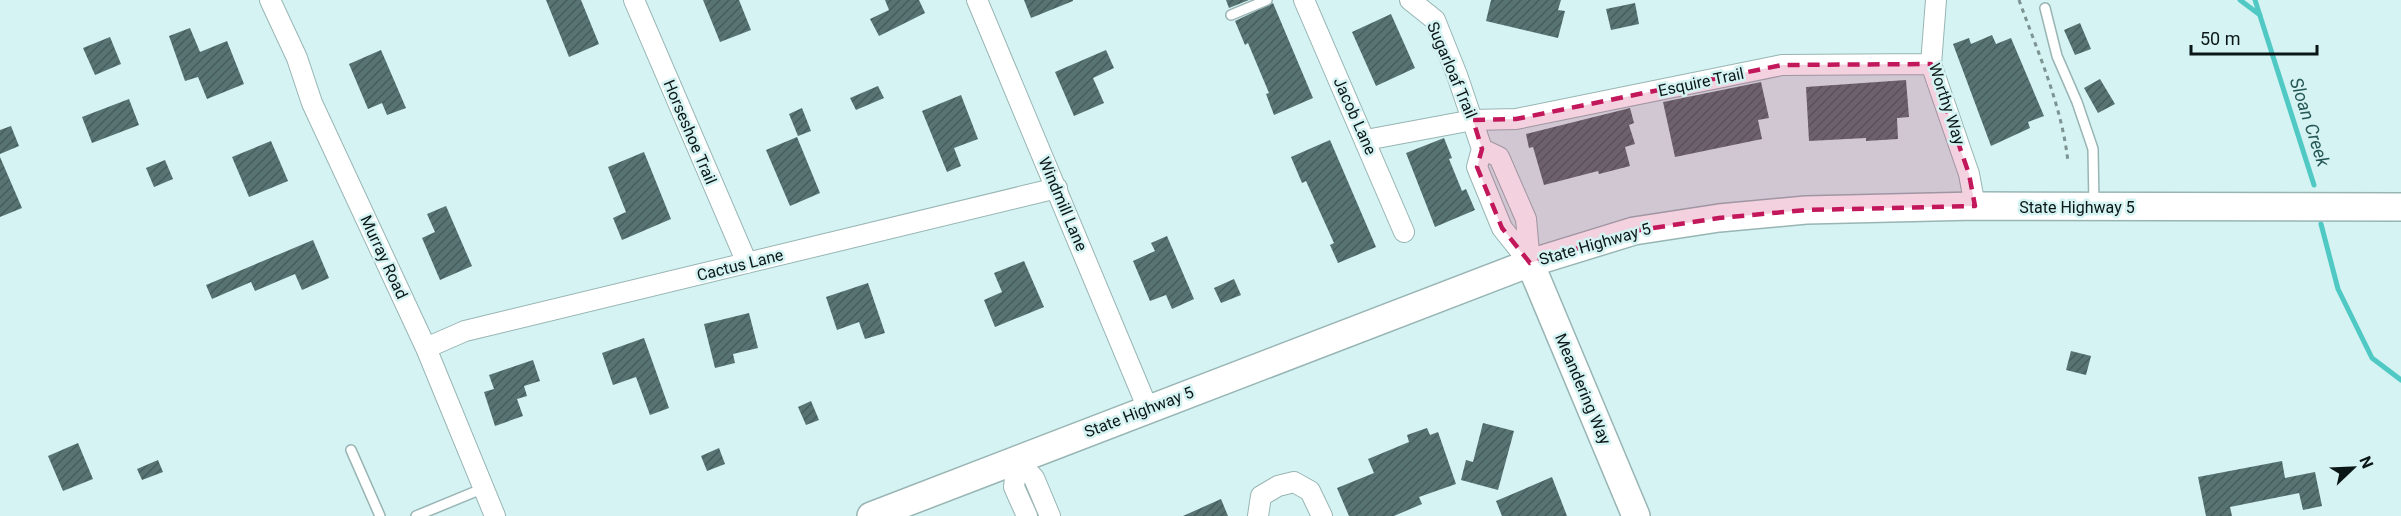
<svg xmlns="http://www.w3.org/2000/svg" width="2401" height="516" viewBox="0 0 2401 516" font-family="Roboto,sans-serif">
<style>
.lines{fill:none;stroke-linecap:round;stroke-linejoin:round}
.stream{stroke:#50c9c5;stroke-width:5}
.building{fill:url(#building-hatch)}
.lane-casing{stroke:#98b5b4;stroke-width:12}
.street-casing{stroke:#98b5b4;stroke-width:22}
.secondary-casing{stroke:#98b5b4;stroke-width:30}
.path{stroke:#7c9392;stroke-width:3;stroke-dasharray:4.5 4.5;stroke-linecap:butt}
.lane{stroke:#fff;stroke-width:9}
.street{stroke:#fff;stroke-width:20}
.secondary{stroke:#fff;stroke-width:27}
.marked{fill:#c2185b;fill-opacity:0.2;stroke:#c2185b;stroke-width:4.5;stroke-dasharray:12 8;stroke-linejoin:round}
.labels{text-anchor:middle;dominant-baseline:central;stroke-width:5;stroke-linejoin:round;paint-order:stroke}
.street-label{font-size:16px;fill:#0b1716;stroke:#d4f3f2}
.water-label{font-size:18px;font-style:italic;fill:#245756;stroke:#d4f3f2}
</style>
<defs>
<pattern id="building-hatch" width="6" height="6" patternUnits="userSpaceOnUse" patternTransform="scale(1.5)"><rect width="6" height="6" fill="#577372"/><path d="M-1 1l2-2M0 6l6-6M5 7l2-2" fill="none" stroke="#465d5d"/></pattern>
</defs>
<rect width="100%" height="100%" fill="#d4f3f2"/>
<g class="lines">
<!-- stream -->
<path class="stream" d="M2240,0L2260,15
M2255,0L2314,185
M2321,224L2338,289L2372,358L2401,380"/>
</g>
<!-- building -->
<path class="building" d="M546,0H581L599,44L569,57Z
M703,0H739L751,30L720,42Z
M885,0H919L925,13L879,36L870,19L889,10Z
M1024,0H1073V1L1031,18Z
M1226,0H1249L1229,8Z
M1491,0H1561L1558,10L1565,11L1558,38L1486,21Z
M1273,3L1313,98L1274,115L1266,94L1269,93L1248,43L1245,45L1235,21Z
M1635,3L1639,24L1611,30L1606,9Z
M1391,14L1415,68L1376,86L1352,32Z
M2080,23L2091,49L2075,55L2064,30Z
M190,28L200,52L227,41L244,84L207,99L198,77L185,81L169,36Z
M1992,35L1996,44L2011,38L2044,116L2028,122L2030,128L1991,146L1953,44L1969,38L1971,44Z
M110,37L121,64L95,75L83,48Z
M381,50L406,108L387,115L382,103L368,109L349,64Z
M1106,50L1114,68L1093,78L1104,103L1074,116L1055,72Z
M2100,79L2115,104L2098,113L2084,88Z
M1906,80L1909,117L1897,118L1898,139L1866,141V138L1809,141L1806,87Z
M1761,82L1769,118L1758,120L1762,139L1675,157L1663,102Z
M878,86L884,98L856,110L850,98Z
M961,95L978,139L954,148L961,166L947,172L922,111Z
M129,99L139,125L92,143L82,117Z
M802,108L811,131L798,136L789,114Z
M1630,108L1634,123L1629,125L1635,144L1625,147L1630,166L1599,174L1598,171L1544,185L1533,147L1529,148L1526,134Z
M11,126L19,146L0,154V130Z
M797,137L820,193L790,206L766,150Z
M1444,138L1452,158L1449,159L1462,191L1466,189L1475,210L1435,227L1406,153Z
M1330,140L1376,247L1338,263L1330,245L1334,243L1306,181L1302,183L1291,157Z
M271,141L288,181L249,197L232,157Z
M644,152L671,219L622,240L613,218L626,212L608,167Z
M0,157L22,208L0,217Z
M165,160L173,179L154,187L146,168Z
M446,206L472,266L440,280L422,238L435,232L427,214Z
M1167,236L1194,299L1172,309L1166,295L1150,301L1133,261L1155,251L1151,243Z
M313,240L329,278L302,290L295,274L255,291L251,282L212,299L206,285Z
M1024,261L1044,307L995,327L984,300L1002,292L994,273Z
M1234,279L1241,295L1221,303L1214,288Z
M868,283L885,333L865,339L859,322L837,330L826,297Z
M749,313L758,348L733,354L735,363L715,368L704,324Z
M644,338L669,408L650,415L636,377L613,385L602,353Z
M2071,351L2091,356L2086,375L2066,370Z
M533,360L540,381L524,386L527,396L517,399L523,416L495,426L484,392L494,389L489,375Z
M811,401L819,420L806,425L798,407Z
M1483,423L1514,431L1498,490L1461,480L1466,460L1473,462Z
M1427,428L1430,435L1438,432L1456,484L1419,497L1422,504L1394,516H1349L1337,488L1374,473L1368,459L1409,442L1407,435Z
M78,443L93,479L63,491L48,456Z
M719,448L725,464L707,471L701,456Z
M158,460L163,472L142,480L137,469Z
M2282,461L2285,478L2315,472L2322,506L2303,510L2299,493L2230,507L2232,516H2206L2198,477Z
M1552,477L1567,516H1502L1496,501Z
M1221,499L1228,516H1183Z"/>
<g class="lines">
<defs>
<path id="lane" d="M2045,8L2057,56L2077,102L2093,149L2094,205
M1231,15L1267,0
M351,450L380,516
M416,516L484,488"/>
<path id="street" d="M270,0L297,58L312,103L426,348L495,516
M634,0L747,263
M977,0L1148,409
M1304,0L1404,232
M1410,0L1435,20L1457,75L1482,149L1477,167L1502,228L1530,263
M1936,0L1931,64L1969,174L1975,206
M1366,140L1473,120L1516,119L1782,65L1931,64
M1482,149L1499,157L1526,219L1530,263
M426,348L465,331L1057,188
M1017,460L1034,478L1050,516
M1017,460L1014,487L1027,516
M1258,516L1261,496L1278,486L1294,482L1310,491L1322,516"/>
<path id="secondary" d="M1530,263L1636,516
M871,516L1530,263L1634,231L1719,218L1806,210L1975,206L2401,207"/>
</defs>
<!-- lane casing -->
<use href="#lane" class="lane-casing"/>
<!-- street casing -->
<use href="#street" class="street-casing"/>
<!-- secondary casing -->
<use href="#secondary" class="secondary-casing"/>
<!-- path -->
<path class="path" d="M2019,0C2038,53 2062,106 2068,162"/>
<!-- lane -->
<use href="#lane" class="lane"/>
<!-- street -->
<use href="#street" class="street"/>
<!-- secondary -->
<use href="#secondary" class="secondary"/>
</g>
<!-- marked area -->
<path class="marked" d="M1931,64L1969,174L1975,206L1806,210L1719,218L1634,231L1530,263L1502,228L1477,167L1482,149L1473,120L1516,119L1782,65Z"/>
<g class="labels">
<!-- street labels -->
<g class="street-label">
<text transform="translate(1452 70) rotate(67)">Sugarloaf Trail</text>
<text transform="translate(1701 82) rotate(-12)">Esquire Trail</text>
<text transform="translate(1947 104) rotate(72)">Worthy Way</text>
<text transform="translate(1355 116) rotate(66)">Jacob Lane</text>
<text transform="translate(690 132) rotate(67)">Horseshoe Trail</text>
<text transform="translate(1063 204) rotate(67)">Windmill Lane</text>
<text x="2077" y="207">State Highway 5</text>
<text transform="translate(1595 244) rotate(-16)">State Highway 5</text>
<text transform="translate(384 257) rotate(65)">Murray Road</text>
<text transform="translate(740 265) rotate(-14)">Cactus Lane</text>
<text transform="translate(1583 389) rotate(67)">Meandering Way</text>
<text transform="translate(1139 412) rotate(-21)">State Highway 5</text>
</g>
<!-- water labels -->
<g class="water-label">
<text transform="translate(2310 122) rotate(72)">Sloan Creek</text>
</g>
</g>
<!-- north arrow -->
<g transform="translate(2353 468) rotate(67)" stroke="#d4f3f2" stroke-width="4.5" paint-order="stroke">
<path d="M0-4.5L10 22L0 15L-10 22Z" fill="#0b1716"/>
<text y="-9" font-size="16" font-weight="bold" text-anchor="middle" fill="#0b1716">N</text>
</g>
<!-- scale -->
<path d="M2191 45v9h126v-9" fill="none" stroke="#0b1716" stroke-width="3"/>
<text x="2200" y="45" font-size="18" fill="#0b1716" stroke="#d4f3f2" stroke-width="4.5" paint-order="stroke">50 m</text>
</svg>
